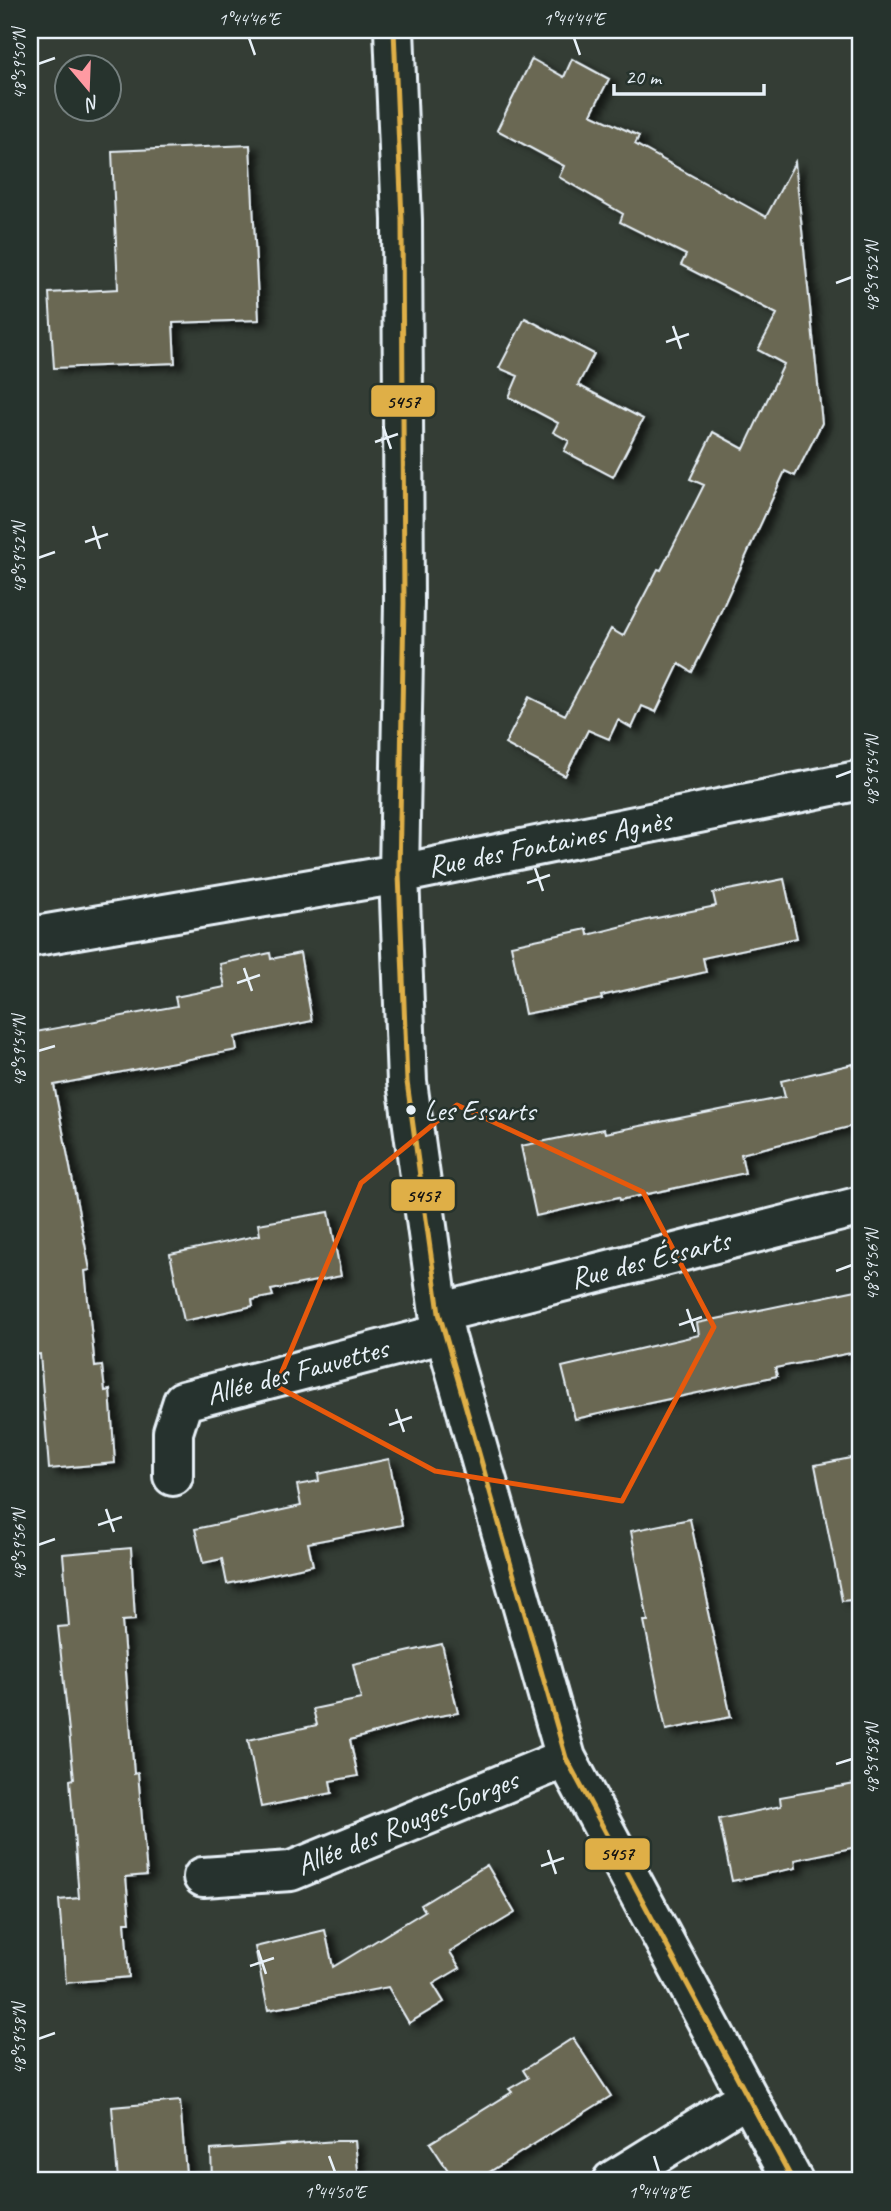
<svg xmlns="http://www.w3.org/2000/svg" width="891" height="2211" viewBox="0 0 891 2211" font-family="Caveat,sans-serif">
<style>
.building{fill:#6a6753;stroke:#e8f1f8;stroke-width:2;filter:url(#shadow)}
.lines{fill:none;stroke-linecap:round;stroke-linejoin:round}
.minor-casing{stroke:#e8f1f8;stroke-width:44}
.minor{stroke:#26332d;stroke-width:38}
.bus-1-casing{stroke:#26332d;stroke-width:10}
.bus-1{stroke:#dfaf47;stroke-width:5}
.marked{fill:none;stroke:#e8590c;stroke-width:5;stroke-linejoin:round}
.ticks{fill:none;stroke:#e8f1f8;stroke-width:2.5}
.bus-dot{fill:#e8f1f8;stroke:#26332d;stroke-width:2.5}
.labels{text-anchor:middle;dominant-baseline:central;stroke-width:5;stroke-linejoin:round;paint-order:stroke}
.bus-label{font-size:28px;fill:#e8f1f8;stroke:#26332d;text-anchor:start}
.street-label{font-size:30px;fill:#e8f1f8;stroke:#26332d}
.line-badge{stroke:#26332d;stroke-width:2.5}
.pale-badge-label{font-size:19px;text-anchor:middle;font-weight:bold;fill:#111}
.neatline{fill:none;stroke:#e8f1f8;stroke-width:2.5}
.ticks-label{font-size:18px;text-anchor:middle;fill:#e8f1f8}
</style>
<defs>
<filter id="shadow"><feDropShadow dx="8" dy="4.5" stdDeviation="3.5" flood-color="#0009"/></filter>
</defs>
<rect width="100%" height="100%" fill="#343d35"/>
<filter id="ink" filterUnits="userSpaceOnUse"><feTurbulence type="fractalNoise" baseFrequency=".0143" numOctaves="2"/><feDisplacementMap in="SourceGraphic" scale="14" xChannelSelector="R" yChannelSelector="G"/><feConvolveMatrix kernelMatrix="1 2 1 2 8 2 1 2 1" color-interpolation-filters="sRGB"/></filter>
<g filter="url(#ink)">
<!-- building -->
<path class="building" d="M532,59L564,77L572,59L609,79L591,114L639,136L635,144L766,217L795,162L822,423L795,476L785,471L715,624L716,625L692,672L679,664L656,712L642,706L632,728L618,720L609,739L588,730L565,776L505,744L529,697L565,715L611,629L623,636L658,569L661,570L704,485L690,479L713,432L744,449L784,364L758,350L777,314L681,265L686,255L620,222L623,214L559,177L564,166L497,130Z
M250,145L259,320L173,323L175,363L54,368L49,293L118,289L112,151Z
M525,318L594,354L578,385L643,419L613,477L564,451L569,441L553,432L558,423L509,397L518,376L499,368Z
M784,879L797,938L703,958L706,972L601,996L602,999L525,1014L511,945L587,929L588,935L647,920L716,906L713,893Z
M270,953L271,959L300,953L312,1021L235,1037L237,1050L54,1085L90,1270L85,1271L95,1367L102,1366L105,1391L110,1390L115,1463L49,1469L40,1354L30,1355V1033L177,1006L175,997L225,987L220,964Z
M853,1064L861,1099V1124L741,1154L745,1173L620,1200L619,1197L536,1216L521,1146L604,1129L605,1133L785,1097L781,1081Z
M329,1212L341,1276L271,1290L273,1296L252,1300L253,1306L184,1321L170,1254L260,1235L258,1224Z
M861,1289V1351L775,1368L777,1376L575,1419L562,1367L699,1335L697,1323Z
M861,1456V1599L842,1601L815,1465Z
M389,1459L402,1525L308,1543L313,1565L227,1584L222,1559L203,1563L195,1529L301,1506L297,1485L319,1481L318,1474Z
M690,1519L709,1608H707L731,1717L666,1730L644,1621H648L631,1531Z
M131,1548L135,1620L122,1621L134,1774L138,1773L147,1875L126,1877L130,1922H125L129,1977L66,1983L59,1900L79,1898L70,1780L74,1779L58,1627L69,1626L63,1554Z
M442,1644L458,1713L427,1718L350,1740L358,1776L330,1781L332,1793L261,1807L248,1740L317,1725L313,1709L361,1699L353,1664Z
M861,1783V1846L795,1860L796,1868L732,1881L719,1819L781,1806L780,1797Z
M487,1865L515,1913L450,1952L460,1968L433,1984L444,2002L409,2023L388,1987L268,2010L255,1947L325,1930L333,1967L425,1911L421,1905Z
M573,2038L611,2096L475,2181H455L430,2143L512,2092L509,2089L528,2078L523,2070Z
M180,2101L186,2174L118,2180L112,2107Z
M337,2141H355L359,2181H212L211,2150Z"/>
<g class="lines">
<defs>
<path id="minor" d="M394,30L402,220L404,603L399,874L407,1082L439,1313L566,1758L793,2181
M30,937L399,874L861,780
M439,1313L861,1206
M173,1476V1432L183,1401L445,1333
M203,1877L291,1871L566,1758
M612,2181L746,2098"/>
</defs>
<!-- minor casing -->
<use href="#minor" class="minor-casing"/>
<!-- minor -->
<use href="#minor" class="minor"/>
<defs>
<path id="bus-1" d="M394,30L402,220L404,603L399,874L407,1082L439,1313L566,1758L793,2181"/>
</defs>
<!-- bus-1 casing -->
<use href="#bus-1" class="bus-1-casing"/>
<!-- bus-1 -->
<use href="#bus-1" class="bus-1"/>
</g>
</g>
<!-- marked area -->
<path class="marked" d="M457,1105L643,1192L714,1327L622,1501L435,1471L276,1386L361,1183Z"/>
<!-- ticks -->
<path class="ticks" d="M249,38L255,55M574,38L580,55M38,64L55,58M836,283L852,277M673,326L681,349M666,342L689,334M383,426L391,449M375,442L398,434M93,526L100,549M85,542L108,534M38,558L55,552M836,777L852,771M535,868L543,891M527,883L550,875M244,968L252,991M237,983L260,975M38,1051L55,1046M836,1271L852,1265M687,1309L695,1332M679,1325L702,1317M396,1409L404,1432M389,1425L412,1417M106,1509L114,1532M98,1525L122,1517M38,1545L55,1539M836,1764L852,1759M548,1850L556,1874M541,1866L564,1858M258,1950L266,1974M250,1966L274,1958M38,2039L55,2033M329,2156L335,2172M654,2156L659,2172"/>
<!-- markers -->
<circle class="bus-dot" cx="411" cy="1110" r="6"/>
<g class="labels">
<!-- bus labels -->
<g class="bus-label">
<text x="424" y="1110">Les Essarts</text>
</g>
<!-- street labels -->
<g class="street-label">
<text transform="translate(549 843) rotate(-11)">Rue des Fontaines Agnès</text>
<text transform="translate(650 1259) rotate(-14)">Rue des Éssarts</text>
<text transform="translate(297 1371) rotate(-15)">Allée des Fauvettes</text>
<text transform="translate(407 1822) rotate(-22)">Allée des Rouges-Gorges</text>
</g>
</g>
<g class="line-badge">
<rect x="370" y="384" width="66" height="34" rx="7" fill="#dfaf47"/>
<rect x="390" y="1178" width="66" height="34" rx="7" fill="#dfaf47"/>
<rect x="584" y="1837" width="67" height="34" rx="7" fill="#dfaf47"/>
</g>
<g class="pale-badge-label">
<text x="403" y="408">5457</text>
<text x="423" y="1202">5457</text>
<text x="617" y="1860">5457</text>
</g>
<!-- margin -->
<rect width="891" height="2211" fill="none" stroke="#26332d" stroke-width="77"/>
<!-- north arrow -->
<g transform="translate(88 88) rotate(161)"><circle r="33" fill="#26332d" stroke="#747f7e" stroke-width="2"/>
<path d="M0-5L12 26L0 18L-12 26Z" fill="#ff9aa2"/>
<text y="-10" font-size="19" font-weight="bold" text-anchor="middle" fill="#e8f1f8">N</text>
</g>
<!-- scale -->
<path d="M614 84v10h150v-10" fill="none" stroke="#e8f1f8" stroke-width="3.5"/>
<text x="625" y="84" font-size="21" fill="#e8f1f8" stroke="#26332d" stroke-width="5" paint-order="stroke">20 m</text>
<rect x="38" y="38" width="814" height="2134" class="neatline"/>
<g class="ticks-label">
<text x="249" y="25">1°44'46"E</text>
<text x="574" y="25">1°44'44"E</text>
<text transform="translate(19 64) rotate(-90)" y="6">48°59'50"N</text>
<text transform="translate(872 277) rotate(-90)" y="6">48°59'52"N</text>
<text transform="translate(19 558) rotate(-90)" y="6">48°59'52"N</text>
<text transform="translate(872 771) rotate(-90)" y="6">48°59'54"N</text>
<text transform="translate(19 1051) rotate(-90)" y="6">48°59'54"N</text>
<text transform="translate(872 1265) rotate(-90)" y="6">48°59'56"N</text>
<text transform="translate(19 1545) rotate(-90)" y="6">48°59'56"N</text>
<text transform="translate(872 1759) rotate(-90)" y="6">48°59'58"N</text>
<text transform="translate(19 2039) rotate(-90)" y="6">48°59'58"N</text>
<text x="335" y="2198">1°44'50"E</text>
<text x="659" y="2198">1°44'48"E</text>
</g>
</svg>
